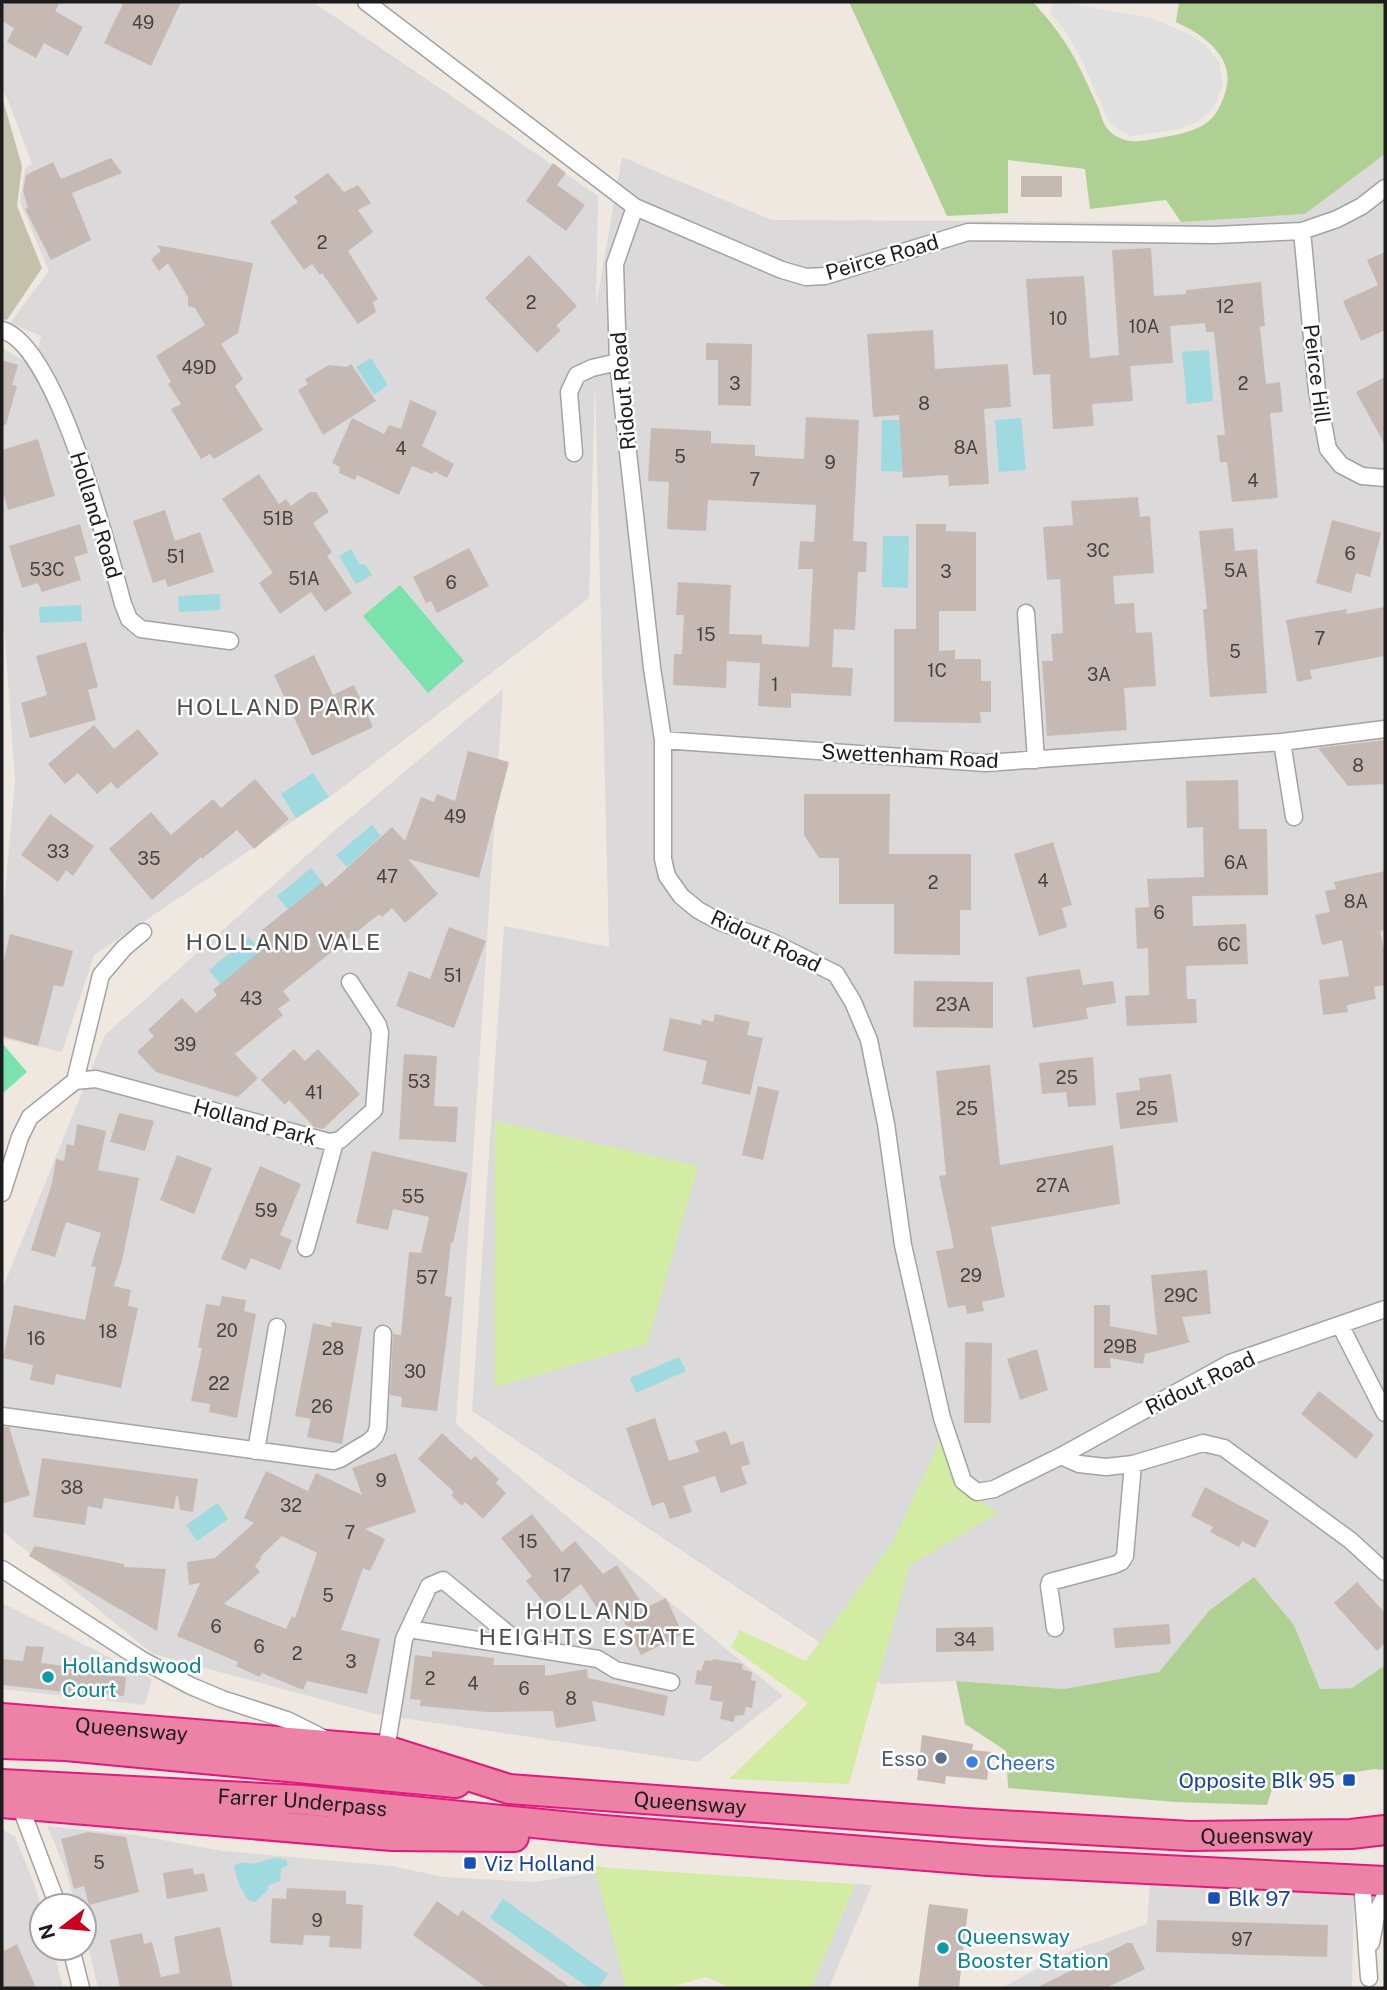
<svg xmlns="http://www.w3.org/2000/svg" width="1387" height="1990" viewBox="0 0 1387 1990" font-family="'Public Sans',sans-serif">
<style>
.residential{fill:#dbd9d9}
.construction{fill:#c3c0ac}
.grass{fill:#d2eda3}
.forest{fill:#aed193}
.pitch{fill:#79e3ab}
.parking{fill:#e0e0e0}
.water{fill:#9edadf}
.building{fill:#c6b9b4;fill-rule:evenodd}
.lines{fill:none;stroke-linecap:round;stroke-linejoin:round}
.street-casing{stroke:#a3a3a3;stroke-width:19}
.highway-casing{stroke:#e2197b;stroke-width:32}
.street{stroke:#fff;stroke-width:16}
.highway{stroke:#ec83a6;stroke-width:28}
.culture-dot{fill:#0f9aa8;stroke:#fff;stroke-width:2.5}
.service-dot{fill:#5c6f8a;stroke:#fff;stroke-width:2.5}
.shop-dot{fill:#3f7fe0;stroke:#fff;stroke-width:2.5}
.transit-dot{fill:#1a4fb4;stroke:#fff;stroke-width:2.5}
.labels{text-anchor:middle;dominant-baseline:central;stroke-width:5;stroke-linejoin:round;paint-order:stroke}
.number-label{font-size:18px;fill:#464342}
.street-label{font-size:21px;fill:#1c1c1c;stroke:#fff}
.culture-label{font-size:21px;fill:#0d838f;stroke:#fff;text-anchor:start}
.service-label{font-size:21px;fill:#4e5e75;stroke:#fff;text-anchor:end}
.shop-label{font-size:21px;fill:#366cbe;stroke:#fff;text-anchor:start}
.transit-label{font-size:21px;fill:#164399;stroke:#fff;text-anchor:start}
.neighbourhood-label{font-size:23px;letter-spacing:2px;fill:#4f4f4f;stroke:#fff}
</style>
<rect width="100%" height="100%" fill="#efe8e1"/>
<!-- residential -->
<path class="residential" d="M2,2H313L598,196L596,306L622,157L772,220L1181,222L1305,214L1385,154V1665L1352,1688L1320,1689L1294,1625L1209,1611L1159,1672L1064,1689L956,1681L882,1684L472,1411L504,926L609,947L595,382L589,598L335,793L94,955L62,1052L2,1038V925L15,781L2,595V348L35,367L41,336L10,323L49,271L20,202L25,168L32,164L7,98L2,90Z
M503,689L456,1424L783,1696L698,1762L375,1714L153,1654L2,1531V1290L105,1035L333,832Z
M2,1603L152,1679L145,1705L2,1689Z
M47,1826L135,1835L223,1851L392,1866L443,1877L535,1882L596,1872L626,1988H98L84,1928V1906H76L64,1866Z
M2,1829L15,1837L36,1889L42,1911V1948H53L63,1988H2Z
M1150,1882L1354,1896L1352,1988H1002L1068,1952L1147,1924Z
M855,1884L872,1885L829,1988H811Z"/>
<!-- construction -->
<path class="construction" d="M2,97L22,166L17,206L42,268L7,320L2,319Z"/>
<!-- grass -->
<path class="grass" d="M495,1121L698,1166L647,1344L495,1387Z
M942,1437L960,1485L998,1513L910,1565L849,1784L729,1779L808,1703L731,1647L740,1630L806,1661L893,1541Z
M594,1866L611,1868L855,1884L811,1988H732L706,1977L667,1988H626Z"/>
<!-- forest -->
<path class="forest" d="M849,2H1033C1041,11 1050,21 1057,31C1074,53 1086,81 1098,107C1102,117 1103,127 1113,134C1129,145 1141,141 1159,138C1176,135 1195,132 1209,121C1217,114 1222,103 1225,93C1237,58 1204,35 1176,22L1179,2H1385V154L1305,214L1181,222L1166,200L1090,209L1085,169L1008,160V213L947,216Z
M1254,1577L1294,1625L1320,1689L1352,1688L1385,1665V1770L1374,1769L1273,1786L1267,1805L1175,1802L1008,1788L1006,1751L965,1724L956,1681L1064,1689L1159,1672L1209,1611Z"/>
<!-- pitch -->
<path class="pitch" d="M400,585L464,661L428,693L363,616Z
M2,1043L27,1072L2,1094Z"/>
<!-- parking -->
<path class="parking" d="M1052,2H1063L1154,19L1191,35L1205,45L1219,62L1223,84L1216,103L1208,114L1195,123L1175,130L1130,136L1115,128L1109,122L1080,56L1064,29L1051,14Z"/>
<!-- water -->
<path class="water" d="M1209,350L1213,401L1187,404L1182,352Z
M371,358L388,385L374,395L356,367Z
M1021,418L1026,470L999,472L995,420Z
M882,420H908L907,472L881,471Z
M883,536H909L908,588L882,587Z
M351,549L359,564L366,565L372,575L356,584L339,556Z
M220,594V610L179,612L178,596Z
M81,605L82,621L40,623L39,607Z
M313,773L329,797L296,818L281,794Z
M372,825L381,836L347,867L336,855Z
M311,868L322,882L288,909L277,896Z
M249,937L261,951L221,985L209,970Z
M679,1357L686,1371L636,1393L630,1378Z
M218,1503L228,1519L197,1541L186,1525Z
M275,1858L286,1860L288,1865L281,1869L280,1881L269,1885L267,1891L255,1902L248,1900L239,1885L234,1866C243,1859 248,1865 257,1863C262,1862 268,1859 275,1858Z
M503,1899L608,1974L598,1988H589L490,1918Z"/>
<!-- building -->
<path class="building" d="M2,2H60L55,11L83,27L68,56L44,43L36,58L7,42L14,28L2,21Z
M124,2H181L151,66L104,43Z
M111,158L122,173L72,193L91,240L51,260L25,209L28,208L23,191L26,175L53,162L61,179Z
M553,163L566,173L557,185L585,205L566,231L526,201Z
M328,173L344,192L358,185L371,203L358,210L373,232L348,251L378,299L373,302L376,312L358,324L322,273L320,275L312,264L304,270L270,222L298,202L294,197Z
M1021,176H1062V197H1021Z
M157,245L253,263L238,333L221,344L243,379L235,386L263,430L214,459L210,454L201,459L171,409L181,404L168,384L171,382L156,356L205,325L195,308L188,306V297L168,263L159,271L151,259L161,251Z
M1151,248L1154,296L1186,294V290L1261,282L1265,326L1260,327L1266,384L1280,382L1283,412L1270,413L1278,498L1232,502L1227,462H1220L1217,435H1225L1214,332H1206L1205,323L1170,326L1173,363L1130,366L1133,401L1092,404L1094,426L1053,429L1050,374L1033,375L1026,279L1084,276L1090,358L1119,355L1112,250Z
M1385,252V330L1361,341L1343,301L1378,285L1367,260Z
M529,255L577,306L556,326L561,330L537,353L485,298Z
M933,330L935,369L1008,364L1011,407L984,409L989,484L949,486L948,475L903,478L899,415L873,417L867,334Z
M706,343L752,344L751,406L718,405V360H706Z
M2,360L18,365L12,385L17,386L6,425L2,424Z
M351,364L376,401L323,435L298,390L308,384L305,379L329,365L347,367Z
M1385,377V445L1356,392Z
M410,400L437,412L422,446L454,464L447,478L434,471L432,474L412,466L399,495L357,475L355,480L339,473L340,467L332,463L352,418L384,434L389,425L401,429Z
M806,417L859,420L853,541L867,542L866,572H858L855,630L834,629L832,667L853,668L851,696L791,693V708L758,706L760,663L727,661L726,688L673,685L674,654H682L684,615H676L678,582L731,585L729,634L762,635V644L809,647L813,569H798L800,541L814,542L816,505L708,500L706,531L667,529L669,482L648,481L651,428L711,431V443L755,445V456L804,459Z
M38,439L55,496L8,510L2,489V450Z
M259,474L279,504L286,499L291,506L310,492H316L329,512L313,523L332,552L327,556L352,593L325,612L311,592L280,614L259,583L273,573L222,499Z
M1138,497L1140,517L1150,516L1154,573L1113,576L1115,604L1134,603L1136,633L1152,632L1156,686L1124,688L1127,730L1047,736L1042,661H1053L1051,634L1063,633L1060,579L1047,580L1043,527L1073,525L1071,501Z
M165,510L175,541L200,532L214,572L168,587L165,579L153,583L133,521Z
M1332,520L1381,533L1370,577L1356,573L1351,593L1316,583Z
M80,524L88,553L74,557L81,580L42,592L38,583L22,588L9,546Z
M916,524H946V531L976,532V611H939V651L955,650V659H981V681H991V712H980L981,723L894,722V629H916Z
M1233,528L1235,551L1257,549L1267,693L1210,697L1203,609H1207L1199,531Z
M469,548L489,586L437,613L431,601L426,603L413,577Z
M1385,607V656L1310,670L1312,679L1297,682L1286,620L1347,609L1346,614Z
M86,642L98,687L88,690L96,720L30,738L21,703L47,695L36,656Z
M314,655L333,695L354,685L373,727L312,756L274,675Z
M94,725L114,749L138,729L159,754L117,789L111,782L97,794L78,773L65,784L48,764Z
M1385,740V784L1348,786L1318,748Z
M468,751L509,762L479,878L408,859L438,894L405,923L392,908L382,917L379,914L283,991L290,1000L278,1009L283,1015L235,1054L258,1078L238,1097L156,1072L137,1052L154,1036L148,1030L182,998L196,1013L217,995L213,990L264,948L259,941L266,935L262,930L322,882L326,887L392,827L405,841L421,797L434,802L437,794L455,801Z
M255,779L289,819L254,849L237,830L202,859L201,857L152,900L109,849L151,812L171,835L213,799L221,808Z
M1238,780L1239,829H1267L1268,895L1192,896L1193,926L1246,924L1248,964L1186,966L1187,999H1196L1197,1023L1127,1026L1125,996L1149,995L1148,948L1137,949L1135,908L1149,907L1147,879L1204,877L1203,827L1187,828L1186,781Z
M804,794H890L889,854H971V910H960V955L894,954V904H839V858H819L804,835Z
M50,814L94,846L73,876L66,870L58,882L21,855Z
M1053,842L1072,905L1062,908L1067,927L1039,936L1014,854Z
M1385,871V930L1380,931L1385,955V985L1374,987L1376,999L1347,1005L1348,1012L1323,1015L1319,980L1349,976L1342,940L1322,945L1315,915L1330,912L1325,891L1336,889L1334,882Z
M449,927L486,941L454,1028L396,1006L409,971L430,979Z
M10,934L73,951L63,987L54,985L38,1046L2,1036V967Z
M1080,969L1083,985L1113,981L1116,1003L1086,1008L1088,1019L1033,1028L1026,977Z
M914,981L993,982V1028L913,1027Z
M715,1014L750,1022L747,1035L763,1038L750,1095L702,1084L707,1061L663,1051L670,1018L701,1025L702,1019L713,1022Z
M294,1049L305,1061L318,1049L360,1094L323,1129L314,1127L289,1100L285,1105L261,1080Z
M404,1054L437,1056L434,1106L458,1107L456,1142L399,1139Z
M1093,1057L1096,1105L1068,1107L1066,1092L1042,1094L1039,1063Z
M990,1065L1000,1165L1113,1145L1120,1204L991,1227L1005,1297L982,1302L984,1311L967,1314L965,1305L948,1308L936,1251L954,1248L939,1176L946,1175L936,1071Z
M1171,1074L1178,1122L1120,1129L1116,1093L1140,1090L1139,1078Z
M758,1086L779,1091L763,1160L742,1155Z
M119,1113L154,1121L145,1151L110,1142Z
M77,1124L106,1131L98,1170L139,1178L122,1261L114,1286L131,1290L128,1306L138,1308L121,1388L56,1374L54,1385L30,1380L33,1365L3,1358L14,1305L85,1320L96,1267L91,1266L101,1233L66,1222L55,1257L31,1250L52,1183L56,1159L64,1161L67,1144L74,1146Z
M372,1151L468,1173L453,1243L451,1242L445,1296L452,1297L437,1411L401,1407L402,1397L390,1395L393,1334L401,1335L409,1252L421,1253L429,1217L393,1209L388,1230L356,1223Z
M177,1155L212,1168L194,1214L160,1200Z
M260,1166L301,1184L280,1235L292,1240L280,1270L251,1258L246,1270L221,1259Z
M1207,1270L1211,1314L1182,1317L1189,1341L1191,1342L1145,1354L1143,1364L1110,1358L1111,1368H1094V1305H1110V1326L1157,1335L1151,1275Z
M222,1296L246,1300L244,1311L256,1314L237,1418L209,1412L210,1404L191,1401L202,1348L198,1347L206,1304L220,1306Z
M332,1322L362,1327L342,1444L307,1437L311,1419L295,1416L313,1323L331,1327Z
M965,1342L992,1343L991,1423H964Z
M1037,1349L1048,1390L1020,1400L1007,1359Z
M1319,1391L1374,1435L1356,1459L1301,1414Z
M655,1418L669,1461L699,1452L695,1441L726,1431L731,1445L743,1441L750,1464L741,1467L747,1484L721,1493L715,1476L683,1486L692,1512L670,1519L664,1502L652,1506L626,1428Z
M2,1427H9L30,1495L2,1504Z
M442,1433L471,1460L475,1456L499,1479L496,1483L506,1493L483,1519L465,1502L462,1506L451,1495L454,1492L418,1459Z
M396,1453L416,1512L365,1529L385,1539L370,1571L363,1568L341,1630L380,1639L367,1694L307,1681L303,1690L262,1673L260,1677L236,1666L238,1662L177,1636L200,1583L189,1585L187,1562L215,1558L254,1523L244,1518L266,1471L308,1491L316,1473L362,1495L352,1468ZM282,1536L317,1553L295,1618L292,1616L286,1629L224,1604L260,1572L255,1566L261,1559L260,1557Z
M42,1458L198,1479L193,1512L180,1510L178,1496H176L174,1509L104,1498L102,1509L88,1506L85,1525L33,1517Z
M1205,1487L1269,1521L1255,1548L1242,1541L1239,1547L1210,1532L1213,1527L1191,1516Z
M532,1514L562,1552L575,1541L603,1574L617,1565L645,1608L666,1598L683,1634L641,1655L620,1614L607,1623L581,1584L549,1609L526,1581L532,1576L501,1538Z
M35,1546L124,1564V1567L166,1569L157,1631L29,1556Z
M1357,1582L1385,1613V1643L1377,1651L1334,1603Z
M1169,1624L1171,1644L1115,1648L1113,1628Z
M993,1627L994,1651L936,1652V1628Z
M26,1646L44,1647L41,1663L96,1670L95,1674L126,1677L124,1696L92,1693V1695L2,1685V1659L23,1661Z
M432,1651L494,1658L493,1665H545V1676L587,1669L588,1678L668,1696L664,1716L592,1701L596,1721L556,1728L553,1711L487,1712L420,1706L421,1700L410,1699L415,1655L432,1657Z
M713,1659L743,1664L742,1669L752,1672L751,1680L756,1681L752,1708L746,1707L744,1715L735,1716L734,1722L720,1719L723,1702L710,1700L712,1686L695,1684L697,1670L701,1671L705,1660L712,1661Z
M922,1735L973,1744L972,1750L991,1752L987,1780L946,1776L945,1784L917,1780Z
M88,1832L126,1837L139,1892L89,1905L84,1886L74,1889L61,1839Z
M193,1868L194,1875L204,1873L208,1891L167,1899L163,1873Z
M287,1888L346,1891V1904L363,1905L361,1949L329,1947L330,1936L304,1935L303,1945L270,1943L272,1898L286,1899Z
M437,1901L458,1916L462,1910L571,1988H487L413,1935Z
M929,1904L968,1909L959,1988H918Z
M1157,1920L1328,1925L1327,1957L1156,1952Z
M220,1927L233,1988H120L110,1940L142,1933L144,1944L152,1942L161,1977L180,1973L174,1937Z
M1127,1943H1132L1145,1969L1106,1988H1036Z
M17,1944L36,1988H2V1952Z"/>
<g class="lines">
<defs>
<path id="street" d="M366,2L635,207L782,270L806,277L825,276L968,232L1215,235L1302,231L1337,219L1362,206L1385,188
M635,207L615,264L618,362L652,668L663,740V859L667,876L681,896L698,910L718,921L770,941L836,974L853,1002L869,1040L886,1124L903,1245L942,1418L963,1481L977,1492L994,1489L1061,1456L1230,1363L1385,1309
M1302,231L1317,391L1328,449L1341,465L1362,476L1385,478
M2,330C58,346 108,550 123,604L129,619L141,629L230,641
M574,453L569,392L577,375L592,368L618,362
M1026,613L1036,760
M663,740L985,763L1282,742L1385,729
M1282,742L1294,817
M75,1081L101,975L124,948L143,932
M2,1193L20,1137L30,1117L75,1081L96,1079L329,1142L340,1140L374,1110L380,1033L378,1025L350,982
M306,1248L335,1142
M1340,1325L1385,1413
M2,1416L334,1461L340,1459L370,1441L375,1436L378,1428L383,1334
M256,1451L277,1327
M1061,1456L1079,1464L1106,1467L1133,1464L1203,1443L1224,1448L1350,1540L1385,1572
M2,1569L142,1660L191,1686L222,1699L287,1720L323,1738
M1055,1628L1049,1586L1050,1582L1114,1565L1121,1562L1125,1556L1133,1464
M409,1629L598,1659L616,1670L671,1682
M386,1750L404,1639L429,1586L443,1580L523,1646
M19,1803L58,1906
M1362,1881L1369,1978
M1371,1943L1377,1912L1385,1896
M71,1948L81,1988"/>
<g id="highway">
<path id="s1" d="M2,1718L386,1750L509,1789L967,1823L1190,1836L1351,1834L1385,1830"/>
<path d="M2,1744L66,1746L456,1783"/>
<path id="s2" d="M2,1784L302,1800L603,1830L988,1861L1385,1881"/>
<path d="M2,1803L392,1836L514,1837"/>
</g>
</defs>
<!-- street casing -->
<use href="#street" class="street-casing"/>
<!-- highway casing -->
<use href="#highway" class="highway-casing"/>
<!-- street -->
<use href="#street" class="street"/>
<!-- highway -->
<use href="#highway" class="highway"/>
</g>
<!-- markers -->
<g class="culture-dot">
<circle cx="48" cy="1677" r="7"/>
<circle cx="943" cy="1948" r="7"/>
</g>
<circle class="service-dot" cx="941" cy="1758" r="7"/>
<circle class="shop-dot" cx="972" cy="1762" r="7"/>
<g class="transit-dot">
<rect x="1342" y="1773" width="14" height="14" rx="3.5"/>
<rect x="463" y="1856" width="14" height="14" rx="3.5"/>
<rect x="1207" y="1891" width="14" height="14" rx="3.5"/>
</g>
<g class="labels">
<!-- number labels -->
<g class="number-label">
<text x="143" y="22">49</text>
<text x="322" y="242">2</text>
<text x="531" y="302">2</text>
<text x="1225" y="306">12</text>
<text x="1058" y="318">10</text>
<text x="1144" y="326">10A</text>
<text x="199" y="367">49D</text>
<text x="735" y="383">3</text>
<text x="1243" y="383">2</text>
<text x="924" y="403">8</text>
<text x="966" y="447">8A</text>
<text x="401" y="448">4</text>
<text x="680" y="456">5</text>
<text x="830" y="462">9</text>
<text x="755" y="479">7</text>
<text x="1253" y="480">4</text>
<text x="278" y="518">51B</text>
<text x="1098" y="550">3C</text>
<text x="1350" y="553">6</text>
<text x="176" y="556">51</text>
<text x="47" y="569">53C</text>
<text x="1236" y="570">5A</text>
<text x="946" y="571">3</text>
<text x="304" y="578">51A</text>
<text x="451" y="582">6</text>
<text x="706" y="634">15</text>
<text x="1320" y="638">7</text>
<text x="1235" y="651">5</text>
<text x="937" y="670">1C</text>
<text x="1099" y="674">3A</text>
<text x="775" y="684">1</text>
<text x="1358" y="765">8</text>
<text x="455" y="816">49</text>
<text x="58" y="851">33</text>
<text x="149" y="858">35</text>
<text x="1236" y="862">6A</text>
<text x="387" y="876">47</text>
<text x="1043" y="880">4</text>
<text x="933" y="882">2</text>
<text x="1356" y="901">8A</text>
<text x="1159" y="912">6</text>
<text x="1229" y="944">6C</text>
<text x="453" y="975">51</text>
<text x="251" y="998">43</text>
<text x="953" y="1004">23A</text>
<text x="185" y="1044">39</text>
<text x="1067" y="1077">25</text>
<text x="419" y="1081">53</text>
<text x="314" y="1092">41</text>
<text x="967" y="1108">25</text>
<text x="1147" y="1108">25</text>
<text x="1053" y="1185">27A</text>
<text x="413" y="1196">55</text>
<text x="266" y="1210">59</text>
<text x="971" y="1275">29</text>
<text x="427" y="1277">57</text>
<text x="1181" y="1295">29C</text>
<text x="227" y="1330">20</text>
<text x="108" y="1331">18</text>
<text x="36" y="1338">16</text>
<text x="1120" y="1346">29B</text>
<text x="333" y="1348">28</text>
<text x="415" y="1371">30</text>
<text x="219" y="1383">22</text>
<text x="322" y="1406">26</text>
<text x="381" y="1480">9</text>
<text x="72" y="1487">38</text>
<text x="291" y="1505">32</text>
<text x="350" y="1532">7</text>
<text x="528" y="1541">15</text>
<text x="562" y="1575">17</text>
<text x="328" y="1595">5</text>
<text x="216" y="1626">6</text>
<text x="965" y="1639">34</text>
<text x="259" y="1646">6</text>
<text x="297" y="1653">2</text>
<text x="351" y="1661">3</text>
<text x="430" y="1678">2</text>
<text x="473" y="1683">4</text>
<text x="524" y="1688">6</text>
<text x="571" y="1698">8</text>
<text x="99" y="1862">5</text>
<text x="317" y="1920">9</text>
<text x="1242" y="1939">97</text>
</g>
<!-- street labels -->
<g class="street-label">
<text transform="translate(882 257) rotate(-16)">Peirce Road</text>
<text transform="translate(1317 374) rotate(83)">Peirce Hill</text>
<text transform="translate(623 391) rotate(-95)">Ridout Road</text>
<text transform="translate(96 515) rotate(73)">Holland Road</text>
<text transform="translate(910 756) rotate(3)">Swettenham Road</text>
<text transform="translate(766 941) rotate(25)">Ridout Road</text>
<text transform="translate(255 1122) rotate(15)">Holland Park</text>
<text transform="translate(1200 1383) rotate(-26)">Ridout Road</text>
<text stroke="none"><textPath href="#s1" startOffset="130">Queensway</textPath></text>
<text stroke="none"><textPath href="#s2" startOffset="301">Farrer Underpass</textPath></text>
<text stroke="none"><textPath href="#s1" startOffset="696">Queensway</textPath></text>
<text stroke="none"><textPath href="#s1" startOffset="1264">Queensway</textPath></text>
</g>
<!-- culture labels -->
<g class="culture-label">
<text x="62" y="1665">Hollandswood<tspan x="62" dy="24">Court</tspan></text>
<text x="957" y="1936">Queensway<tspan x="957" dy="24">Booster Station</tspan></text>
</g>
<!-- service labels -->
<g class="service-label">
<text x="927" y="1758">Esso</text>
</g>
<!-- shop labels -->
<g class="shop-label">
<text x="986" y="1762">Cheers</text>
</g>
<!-- transit labels -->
<g class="transit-label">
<text x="1335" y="1780" text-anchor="end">Opposite Blk 95</text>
<text x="484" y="1863">Viz Holland</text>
<text x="1228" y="1898">Blk 97</text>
</g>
<!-- neighbourhood labels -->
<g class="neighbourhood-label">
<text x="277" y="706">HOLLAND PARK</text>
<text x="284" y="941">HOLLAND VALE</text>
<text x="588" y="1610">HOLLAND<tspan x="588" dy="26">HEIGHTS ESTATE</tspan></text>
</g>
</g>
<!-- border -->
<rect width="1387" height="1990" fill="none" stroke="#1c1c1c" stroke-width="7"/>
<!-- north arrow -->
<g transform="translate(63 1927) rotate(254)"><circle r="33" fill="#ffffff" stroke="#a4a4a4" stroke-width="2"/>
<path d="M0-5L12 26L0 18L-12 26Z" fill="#c9001d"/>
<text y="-10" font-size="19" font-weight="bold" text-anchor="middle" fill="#1c1c1c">N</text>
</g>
</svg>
